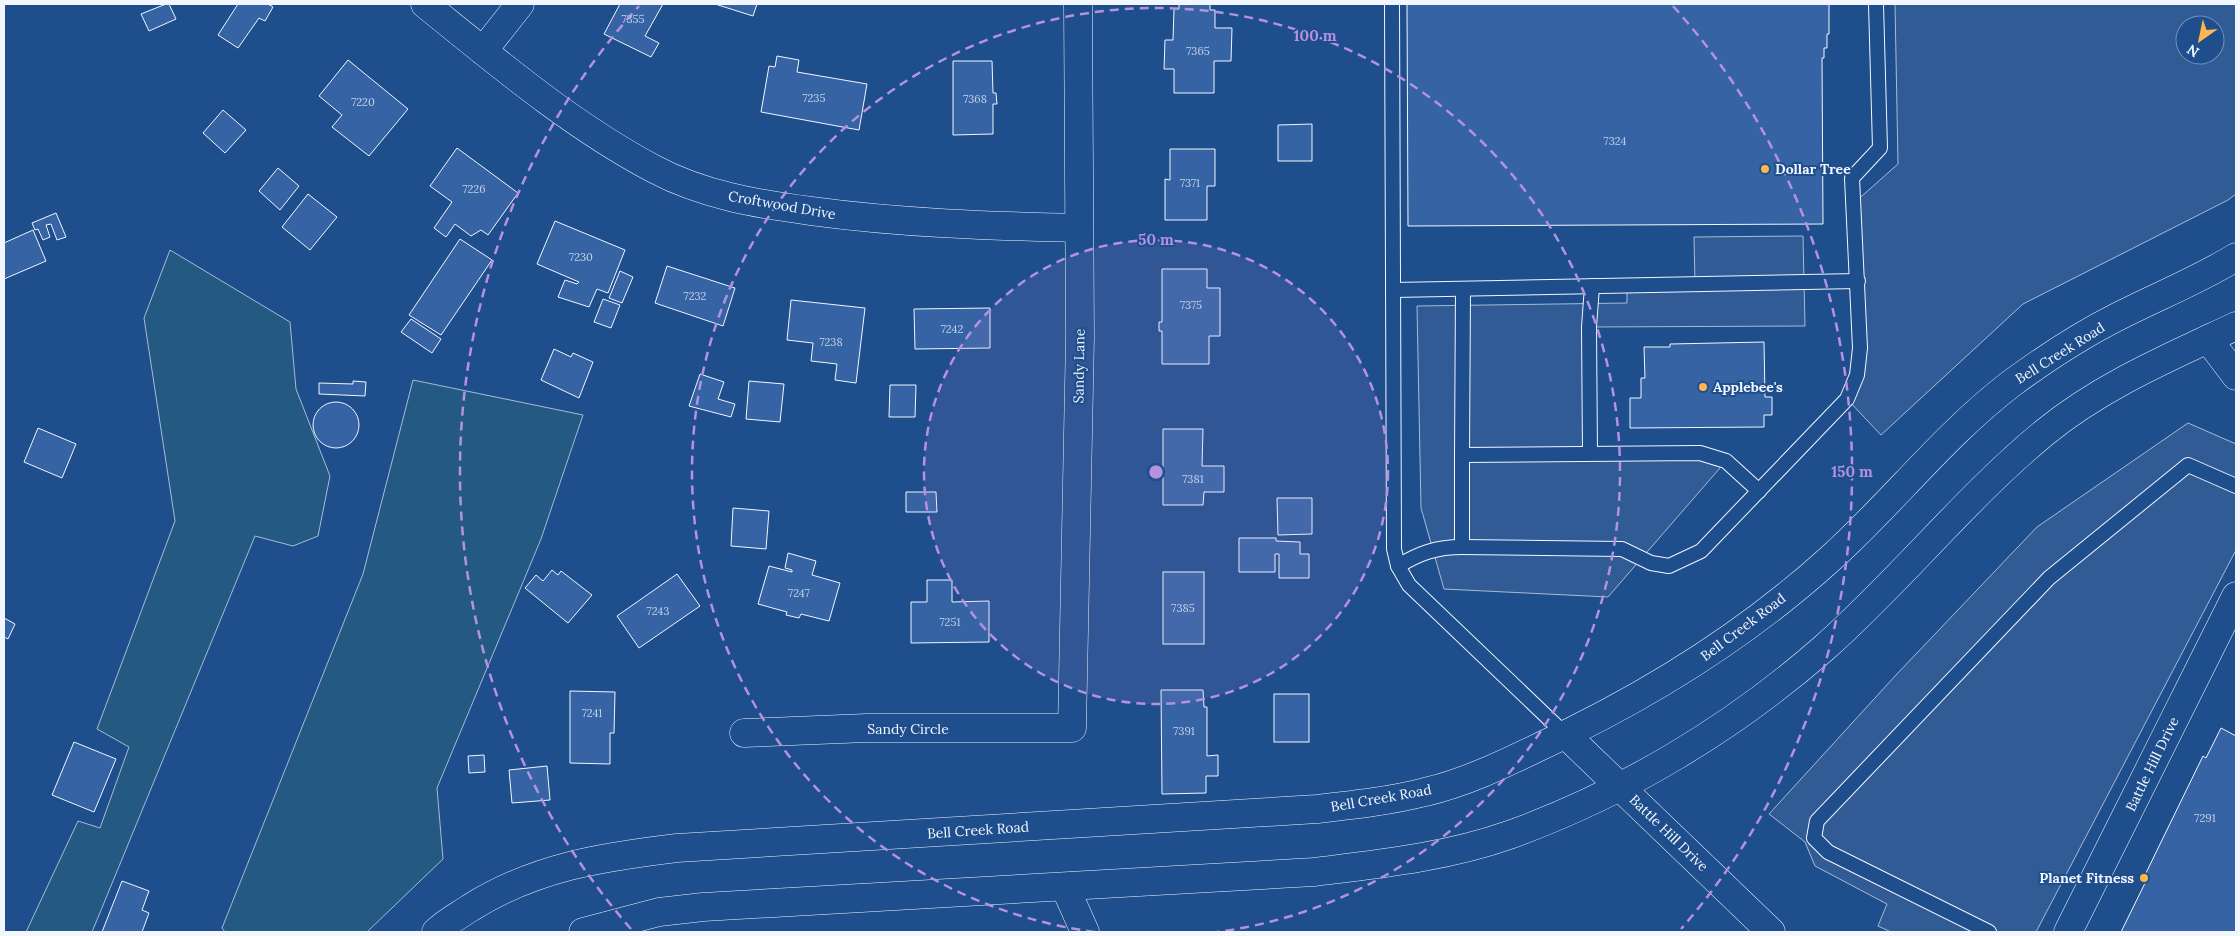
<svg xmlns="http://www.w3.org/2000/svg" width="2240" height="936" font-family="Lora,serif">
	<rect width="100%" height="100%" fill="#1f4e8c"/>
	<!-- green -->
	<g fill="#245a82" stroke="#a8bbd7">
		<polygon points="170,250 290,322 296,389 330,476 318,536 293,546 255,536 92,932 26,932 78,821 100,828 129,747 97,729 175,521 144,318"/>
		<polygon points="413,380 583,415 541,539 437,788 443,859 367,932 225,932 222,928 363,574"/>
	</g>
	<!-- parking -->
	<g fill="#305b95" stroke="#a8bbd7" fill-rule="evenodd">
		<path d="M1895,4H2236V194L2228,200L2023,304L1881,435L1847,399L1857,375L1854,203L1898,164ZM2185,25H2215V55H2185Z"/>
		<polygon points="1803,236 1805,326 1589,327 1590,453 1726,461 1608,597 1444,589 1421,508 1417,306 1627,303 1627,286 1695,284 1694,237"/>
		<polygon points="2188,423 2236,444 2236,550 2036,932 1891,932 1878,926 1887,904 1815,866 1805,842 1769,814 1896,675 2037,527"/>
	</g>
	<!-- building -->
	<g fill="#3563a3" stroke="#f2f6ff">
		<polygon points="166,4 169,4 176,19 149,31 141,14"/>
		<polygon points="238,4 268,4 273,7 265,21 259,18 238,48 218,35"/>
		<polygon points="620,4 663,4 645,36 659,43 651,57 604,34"/>
		<polygon points="715,4 757,4 753,16"/>
		<polygon points="1179,4 1210,4 1210,10 1215,10 1215,28 1232,28 1231,61 1214,61 1214,93 1174,93 1174,69 1164,69 1165,40 1173,40 1174,9 1179,9"/>
		<polygon points="1407,4 1829,4 1829,34 1827,34 1827,48 1824,48 1824,58 1822,58 1823,224 1408,226"/>
		<polygon points="777,56 799,60 797,72 867,84 859,130 761,112 769,66 775,67"/>
		<polygon points="348,60 408,109 369,156 332,127 342,115 319,96"/>
		<polygon points="953,61 992,61 993,93 996,93 997,104 993,104 993,134 953,135"/>
		<polygon points="223,110 246,130 225,153 203,133"/>
		<polygon points="1312,124 1312,161 1278,161 1278,125"/>
		<polygon points="457,148 518,193 488,235 481,230 471,236 455,224 446,237 434,228 452,202 430,186"/>
		<polygon points="1170,149 1215,149 1215,186 1207,186 1207,220 1165,220 1165,179 1170,180"/>
		<polygon points="278,168 299,186 280,210 259,191"/>
		<polygon points="308,194 337,217 310,250 282,227"/>
		<polygon points="56,213 66,237 57,240 51,224 46,225 50,237 43,240 38,229 35,230 32,223"/>
		<polygon points="555,221 625,250 608,293 597,289 589,307 558,297 565,280 577,284 579,282 537,264"/>
		<polygon points="33,230 46,261 4,279 4,243"/>
		<polygon points="460,239 492,260 441,335 409,315"/>
		<polygon points="667,266 735,288 723,326 655,303"/>
		<polygon points="1162,269 1207,269 1207,288 1220,288 1220,336 1209,336 1209,364 1162,364 1162,331 1159,331 1159,322 1162,322"/>
		<polygon points="620,271 633,277 622,303 609,298"/>
		<polygon points="603,299 620,305 611,328 594,322"/>
		<polygon points="791,300 865,308 856,383 835,380 837,364 811,361 813,343 787,340"/>
		<polygon points="990,308 990,348 915,349 914,309"/>
		<polygon points="411,319 441,339 432,353 401,332"/>
		<polygon points="1764,342 1765,397 1772,397 1772,415 1764,415 1764,427 1630,428 1630,398 1641,398 1641,378 1645,378 1644,347 1670,347 1670,344"/>
		<polygon points="554,349 571,357 573,353 593,362 579,398 541,380"/>
		<polygon points="700,374 724,382 718,399 735,404 731,417 689,406"/>
		<polygon points="353,381 366,382 365,396 319,394 319,383 353,384"/>
		<polygon points="749,381 784,384 780,422 746,419"/>
		<polygon points="890,385 916,385 915,417 889,417"/>
		<circle cx="336" cy="425" r="23"/>
		<polygon points="38,428 76,444 62,478 24,462"/>
		<polygon points="1163,429 1203,429 1202,466 1224,466 1224,492 1204,492 1203,505 1163,505"/>
		<polygon points="906,492 936,492 937,512 906,512"/>
		<polygon points="1277,498 1312,498 1312,534 1278,535"/>
		<polygon points="733,508 769,511 766,549 731,546"/>
		<polygon points="1239,538 1276,538 1276,541 1300,542 1300,554 1309,554 1309,578 1279,578 1279,554 1275,554 1275,572 1239,572"/>
		<polygon points="788,553 816,561 812,575 840,583 829,621 801,614 799,618 786,615 787,612 758,604 769,566 792,572 792,570 785,568"/>
		<polygon points="552,570 558,575 561,571 592,595 568,623 525,588 536,575 543,581"/>
		<rect x="1163" y="572" width="41" height="72"/>
		<polygon points="677,574 700,606 639,648 617,616"/>
		<polygon points="927,580 952,580 952,602 989,601 989,642 911,643 911,602 927,602"/>
		<polygon points="4,618 15,624 8,639 4,637"/>
		<polygon points="1161,690 1203,690 1204,707 1207,707 1207,756 1218,755 1218,776 1206,776 1206,793 1162,794"/>
		<polygon points="570,691 615,692 614,733 610,733 610,764 570,763"/>
		<rect x="1274" y="694" width="35" height="48"/>
		<polygon points="2221,728 2236,736 2236,932 2121,932 2147,879 2144,877 2203,756 2206,758"/>
		<polygon points="74,742 116,759 94,812 52,795"/>
		<polygon points="484,755 485,772 469,773 468,756"/>
		<polygon points="547,766 550,800 512,803 509,770"/>
		<polygon points="122,881 149,891 142,910 149,913 142,932 102,932"/>
	</g>
	<g fill="none" stroke-linecap="round" stroke-linejoin="round">
		<!-- lane casing -->
		<g stroke="#f2f6ff" stroke-width="16">
			<g id="lane">
				<polyline points="1392,4 1394,549 1398,566 1409,585 1566,735"/>
				<polyline points="1463,289 1462,455 1700,453 1726,461 1759,491"/>
				<polyline points="1393,290 1858,281"/>
				<polyline points="1590,453 1589,327 1592,286"/>
				<polyline points="1462,455 1462,547"/>
				<path d="M1398,566C1420,553 1436,547 1462,547L1622,549L1651,563L1669,566L1701,551L1847,399L1857,375L1860,348L1852,178L1880,148L1876,4"/>
				<polyline points="1989,932 1828,852 1814,838 1817,821 2049,578 2188,465 2236,486"/>
			</g>
		</g>
		<!-- street casing -->
		<g stroke="#f2f6ff" stroke-width="29">
			<g id="street">
				<path d="M425,4C498,63 571,125 654,169C703,195 757,204 811,211C900,223 989,226 1078,228"/>
				<polyline points="483,51 520,4"/>
				<polyline points="2208,339 2236,376"/>
				<polyline points="744,733 867,728 1072,728 1080,337 1078,4"/>
				<polyline points="1566,735 1771,932"/>
				<polyline points="1065,887 1085,932"/>
				<polyline points="2068,932 2236,596"/>
			</g>
		</g>
		<!-- secondary casing -->
		<g stroke="#f2f6ff" stroke-width="29">
			<g id="secondary">
				<path d="M436,932C446,922 458,916 470,908C535,867 602,857 677,848L1317,809C1353,805 1390,801 1425,792C1464,783 1502,765 1537,748C1643,699 1744,637 1831,558C1893,502 1945,434 2012,383C2046,358 2081,335 2119,316C2158,296 2199,280 2236,257"/>
				<path d="M583,932L659,912L703,907L1314,872C1379,864 1447,857 1509,835C1623,794 1733,728 1824,648C1901,580 1965,498 2044,433C2101,386 2170,357 2236,326"/>
			</g>
		</g>
		<!-- lane -->
		<use href="#lane" stroke="#1f4e8c" stroke-width="14"/>
		<!-- street -->
		<use href="#street" stroke="#1f4e8c" stroke-width="28"/>
		<!-- secondary -->
		<use href="#secondary" stroke="#1f4e8c" stroke-width="28"/>
	</g>
	<!-- distance rings -->
	<circle cx="1156" cy="472" r="232" fill="#b691df" fill-opacity=".12"/>
	<g fill="none" stroke="#b691df" stroke-width="2.5" stroke-dasharray="9 6">
		<circle cx="1156" cy="472" r="232"/>
		<path d="M1095 932A464 464 0 1 1 1217 932"/>
		<path d="M631 929A696 696 0 0 1 639 6M1673 6A696 696 0 0 1 1681 929"/>
	</g>
	<!-- markers -->
	<g fill="#ffb74d" stroke="#1f4e8c" stroke-width="2">
		<circle cx="1765" cy="169" r="5"/>
		<circle cx="1703" cy="387" r="5"/>
		<circle cx="2144" cy="878" r="5"/>
	</g>
	<g text-anchor="middle" stroke-width="4" stroke-linejoin="round" paint-order="stroke">
		<!-- number labels -->
		<g font-size="11" fill="#c3d1e8">
			<text x="633" y="23">7355</text>
			<text x="1198" y="55">7365</text>
			<text x="814" y="102">7235</text>
			<text x="975" y="103">7368</text>
			<text x="363" y="106">7220</text>
			<text x="1615" y="145">7324</text>
			<text x="1190" y="187">7371</text>
			<text x="474" y="193">7226</text>
			<text x="581" y="261">7230</text>
			<text x="695" y="300">7232</text>
			<text x="1191" y="309">7375</text>
			<text x="952" y="333">7242</text>
			<text x="831" y="346">7238</text>
			<text x="1193" y="483">7381</text>
			<text x="799" y="597">7247</text>
			<text x="1183" y="612">7385</text>
			<text x="658" y="615">7243</text>
			<text x="950" y="626">7251</text>
			<text x="592" y="717">7241</text>
			<text x="1184" y="735">7391</text>
			<text x="2205" y="822">7291</text>
		</g>
		<!-- poi labels -->
		<g font-size="14" font-weight="bold" fill="#f2f6ff" stroke="#1f4e8c" text-anchor="start">
			<text x="1775" y="174">Dollar Tree</text>
			<text x="1713" y="392">Applebee's</text>
			<text x="2134" y="883" text-anchor="end">Planet Fitness</text>
		</g>
		<!-- street labels -->
		<g font-size="14" fill="#f2f6ff" stroke="#1f4e8c">
			<text transform="translate(782 205) rotate(10)" y="5">Croftwood Drive</text>
			<text transform="translate(2060 353) rotate(-32)" y="5">Bell Creek Road</text>
			<text transform="translate(1079 366) rotate(-89)" y="5">Sandy Lane</text>
			<text transform="translate(1743 627) rotate(-37)" y="5">Bell Creek Road</text>
			<text x="908" y="734">Sandy Circle</text>
			<text transform="translate(2152 764) rotate(-64)" y="5">Battle Hill Drive</text>
			<text transform="translate(1381 798) rotate(-10)" y="5">Bell Creek Road</text>
			<text transform="translate(978 830) rotate(-4)" y="5">Bell Creek Road</text>
			<text transform="translate(1669 833) rotate(44)" y="5">Battle Hill Drive</text>
		</g>
	</g>
	<circle cx="1156" cy="472" r="8" fill="#b691df" stroke="#1f4e8c" stroke-width="2.5"/>
	<g font-size="15" text-anchor="middle" font-weight="bold" fill="#b691df" stroke="#1f4e8c" stroke-width="4" stroke-linejoin="round" paint-order="stroke">
		<text x="1315" y="41">100 m</text>
		<text x="1156" y="245">50 m</text>
		<text x="1852" y="477">150 m</text>
	</g>
	<!-- border -->
	<rect width="2240" height="936" fill="none" stroke="#f2f6ff" stroke-width="10"/>
	<!-- north arrow -->
	<g transform="translate(2200 40) rotate(213)"><circle r="24" fill="#1f4e8c" stroke="#7391ba"/>
	<path d="M0-4L9 19L0 12L-9 19Z" fill="#ffb74d"/>
	<text y="-8" font-size="14" font-weight="bold" text-anchor="middle" fill="#f2f6ff">N</text>
	</g>
</svg>
